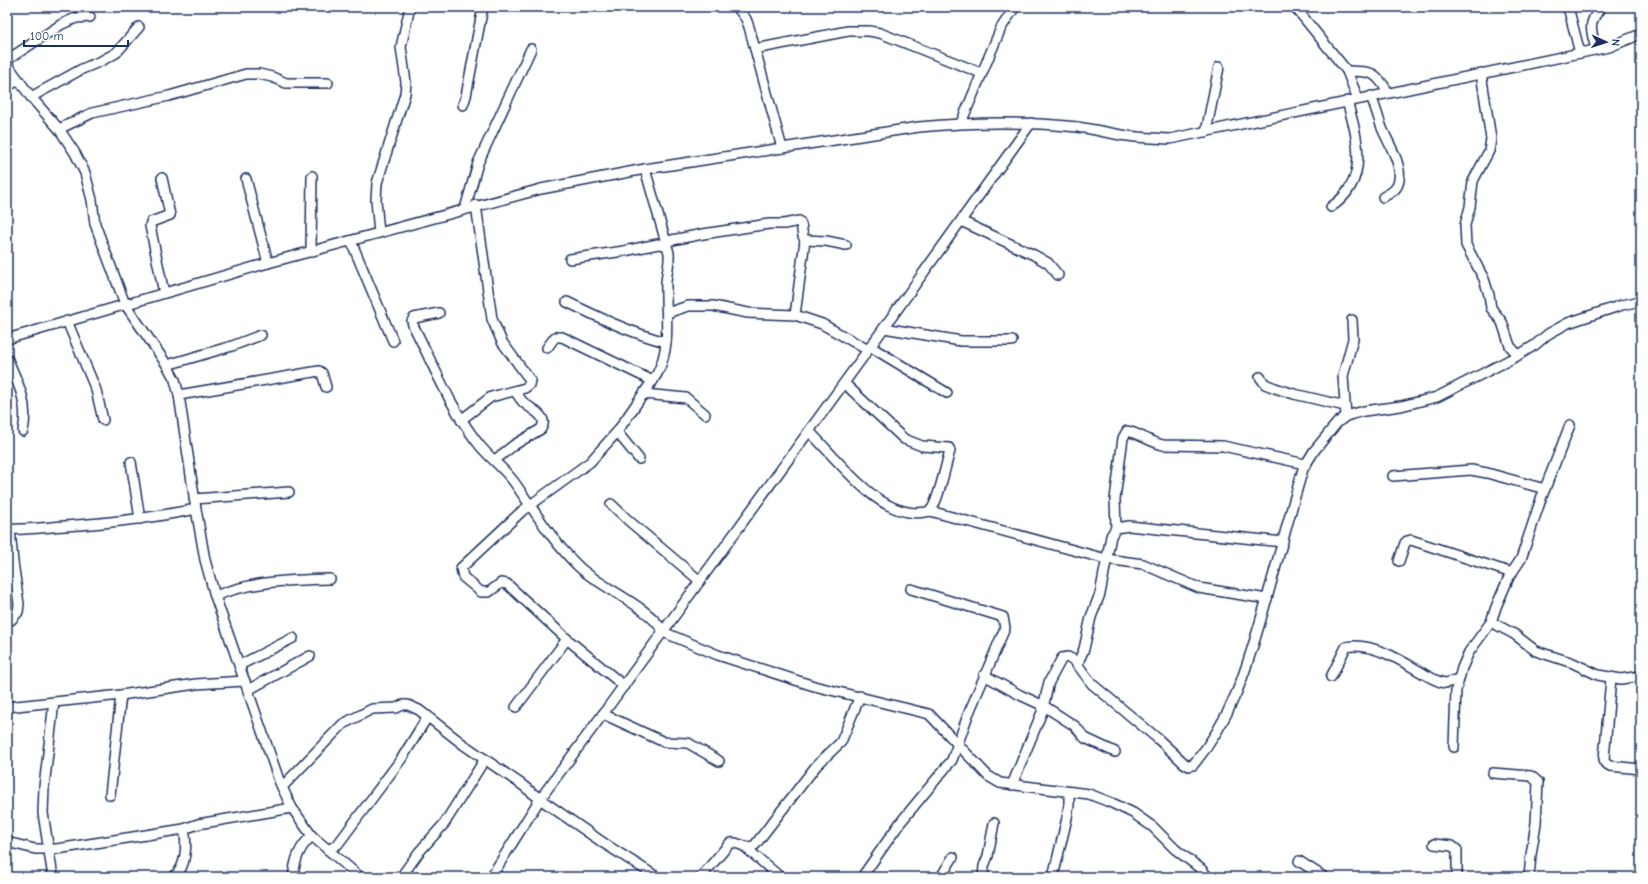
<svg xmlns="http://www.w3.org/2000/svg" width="1648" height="884" font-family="'Comic Neue',sans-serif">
	<rect width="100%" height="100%" fill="#fff"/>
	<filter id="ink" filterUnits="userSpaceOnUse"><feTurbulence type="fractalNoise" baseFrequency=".025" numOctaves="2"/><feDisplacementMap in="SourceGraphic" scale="8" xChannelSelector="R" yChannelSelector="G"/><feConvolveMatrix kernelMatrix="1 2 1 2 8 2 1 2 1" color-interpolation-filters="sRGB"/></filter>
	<g filter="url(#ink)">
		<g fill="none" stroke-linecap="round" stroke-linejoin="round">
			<!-- minor casing -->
			<g stroke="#1b2f5e" stroke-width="12">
				<g id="minor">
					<polyline points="737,7 746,19 749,27 782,148"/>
					<polyline points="1295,7 1347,71 1358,99"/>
					<polyline points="1568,7 1580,53"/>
					<polyline points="755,49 848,31 869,31 880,33 981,73"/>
					<path d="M1596,49C1591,29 1587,25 1601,7"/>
					<polyline points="7,60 62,24 76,18 90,17"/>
					<polyline points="7,64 31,97 59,129 75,153 85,173 92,200 95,224 125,304 167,365 175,380 179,395 196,509 205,560 215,596 280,783 292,808 312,836 360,877"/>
					<path d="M1347,71C1372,72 1374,70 1388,92"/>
					<polyline points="1481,73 1491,139 1489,151 1473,181 1470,207 1465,225 1466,245 1484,279 1489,295 1491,308 1502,322 1510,346 1518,355"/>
					<polyline points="7,87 18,80"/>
					<path d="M1371,96C1375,106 1378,117 1382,128C1388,143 1402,163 1399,180C1398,189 1391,193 1383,197"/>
					<polyline points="31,97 82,69 101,61 116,53 139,27"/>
					<polyline points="463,105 466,96 483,7"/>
					<polyline points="961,123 1001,28 1015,7"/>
					<polyline points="59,129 92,113 169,96 246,74 259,74 272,77 286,83 328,83"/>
					<polyline points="1206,132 1219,67"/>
					<polyline points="162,178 170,215 151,222 150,226 164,293"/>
					<polyline points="246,179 268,263"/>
					<path d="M1331,207C1370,181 1358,139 1347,101"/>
					<polyline points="465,209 478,163 531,49"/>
					<polyline points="961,221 1034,255 1048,263 1058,275"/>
					<polyline points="379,233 376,200 377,183 405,94 406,82 401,47 410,7"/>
					<polyline points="805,240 826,241 846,245"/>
					<polyline points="351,241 393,341"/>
					<path d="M667,241L703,234L769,224H784L799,221C804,226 800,234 805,240L795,315"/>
					<polyline points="311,252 312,176"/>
					<polyline points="570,259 624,251 658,244 667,245"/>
					<path d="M567,302C600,318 631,333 666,342"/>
					<path d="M439,313L414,318L412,321L413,325C433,364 450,407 477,442C488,457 503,467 514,482C534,510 552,541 578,566C599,587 651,607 663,632L718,655L814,686L929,714L988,776L1000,783L1089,794L1112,803L1133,813L1153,827L1175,849L1201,869L1208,877"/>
					<polyline points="667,313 688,306 713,306 748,313 795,315 822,324 868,350"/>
					<polyline points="67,321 96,390 103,420"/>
					<polyline points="884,328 961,341 1012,341"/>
					<path d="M7,339L268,263L541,189L645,169L919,127C972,122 1024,121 1077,127C1094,129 1111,134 1128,136C1142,138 1156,138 1170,139L1609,47L1641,34"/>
					<polyline points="871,347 947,393"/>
					<polyline points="547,348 555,337 562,337 653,381"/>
					<path d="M7,358C18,383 29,403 23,431"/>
					<polyline points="167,365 232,346 261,335"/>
					<polyline points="1260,377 1265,384 1275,388 1294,394 1345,406"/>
					<path d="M844,383L904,439L922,446L949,448L950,451C946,463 938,504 930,511"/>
					<polyline points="644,394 686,398 705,414"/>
					<polyline points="179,395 319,371 322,373 326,387"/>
					<polyline points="1346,416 1343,376 1353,339 1352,320"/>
					<polyline points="461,420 491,397 525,388 529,385 530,380 502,342 492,319 476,205"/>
					<path d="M809,431C830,452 863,493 888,505C901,512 917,515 930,511L1106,559L1143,564L1199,588L1267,599"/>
					<polyline points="617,432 639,459"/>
					<path d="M495,460L514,445L541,429C550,416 530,409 523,402C520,399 518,395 515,391"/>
					<polyline points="131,462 140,519"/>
					<polyline points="1393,476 1471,470 1487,473 1545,489"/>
					<polyline points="194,499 289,492"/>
					<polyline points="611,504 629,521 700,581"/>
					<path d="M1116,528L1115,499L1123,438L1127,431C1136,432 1150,442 1163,445L1223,446L1305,464"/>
					<path d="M7,529C27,530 46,527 65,526C109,523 152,518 196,509"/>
					<polyline points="10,529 13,562 19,604 18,612 11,620"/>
					<polyline points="1399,561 1405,543 1407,541 1411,540 1512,573"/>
					<path d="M215,596C252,581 291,580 330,579"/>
					<polyline points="1491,622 1514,634 1536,651 1573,663 1598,675 1621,679 1641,676"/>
					<polyline points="240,665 293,638"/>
					<polyline points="1077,665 1084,649 1091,617 1100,594 1111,536 1116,528 1129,526 1283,542"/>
					<polyline points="984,675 1020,695 1044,706 1075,726 1085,738 1115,752"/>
					<path d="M1331,677L1346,647C1371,641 1404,662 1424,674C1430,677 1439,683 1446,683C1450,682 1455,680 1458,679"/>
					<polyline points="1611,678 1604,759 1605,763 1610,766 1641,769"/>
					<path d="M624,686L567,639L507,584L501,583L489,592H481L463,577L461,568L522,511L590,462L617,432L657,374C672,345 665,315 666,284C666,274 670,264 669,253L645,169"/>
					<polyline points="248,690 310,656"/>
					<polyline points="7,707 121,695 196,684 245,681"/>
					<polyline points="516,707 567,639"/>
					<polyline points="603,714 664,742 688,743 719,761"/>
					<polyline points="1454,747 1456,690 1462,668 1469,652 1491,622 1496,607 1509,577 1521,559 1542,496 1570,425"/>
					<polyline points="1493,773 1531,776 1538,782 1536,823 1531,855 1529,877"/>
					<path d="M1012,785L1042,712L1049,682L1062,658L1068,657L1074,660L1092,684L1157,738L1184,763L1189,766L1193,765C1232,719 1247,668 1263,612C1277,564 1289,516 1303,469L1314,451L1337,423L1346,416L1364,411L1401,406L1437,397L1517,356L1535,345L1548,334L1568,323L1622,305L1641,301"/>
					<polyline points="282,787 343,724 372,709 396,708 403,705 408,705 419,710 464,745 521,784 540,799 605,844 657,877"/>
					<polyline points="110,795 121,695"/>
					<polyline points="7,842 35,849 57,849 184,829 198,824 292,808"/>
					<polyline points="1434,844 1452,846 1457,850 1457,877"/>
					<polyline points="745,847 780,877"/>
					<polyline points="328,850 338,844 402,758 428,716"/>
					<polyline points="1299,861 1324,877"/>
					<polyline points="53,877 43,813 44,787 54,702"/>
					<path d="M173,877C187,869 187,843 184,829"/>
					<path d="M293,877C295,860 299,847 312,836"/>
					<polyline points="401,877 419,852 444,824 485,759"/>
					<polyline points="491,877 540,799 603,714 868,350 1031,123"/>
					<path d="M701,877L730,843C739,841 746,851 755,845L816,766L841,742L860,696"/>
					<polyline points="862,877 900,823 952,760 968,715 1005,628 1003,617 911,589"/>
					<polyline points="941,877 953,857"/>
					<polyline points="983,877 984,866 988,856 994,823"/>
					<polyline points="1053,877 1067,818 1069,805 1069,792"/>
				</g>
			</g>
			<!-- minor -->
			<use href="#minor" stroke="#fff" stroke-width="9"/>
		</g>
	</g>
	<!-- margin -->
	<rect width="1648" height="884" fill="none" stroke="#fff" stroke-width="24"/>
	<rect x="12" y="12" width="1624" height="860" fill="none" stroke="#1b2f5e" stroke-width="1.5" filter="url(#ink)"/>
	<!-- north arrow -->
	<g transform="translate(1606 42) rotate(93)" stroke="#ffffff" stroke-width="3" paint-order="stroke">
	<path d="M0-3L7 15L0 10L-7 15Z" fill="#1b2f5e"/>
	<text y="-6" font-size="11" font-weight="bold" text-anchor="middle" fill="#1b2f5e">N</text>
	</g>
	<!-- scale -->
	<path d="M24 40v6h104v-6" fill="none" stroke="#1b2f5e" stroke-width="2"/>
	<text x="30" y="40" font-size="12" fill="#1b2f5e" stroke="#ffffff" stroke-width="3" paint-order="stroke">100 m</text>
</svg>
